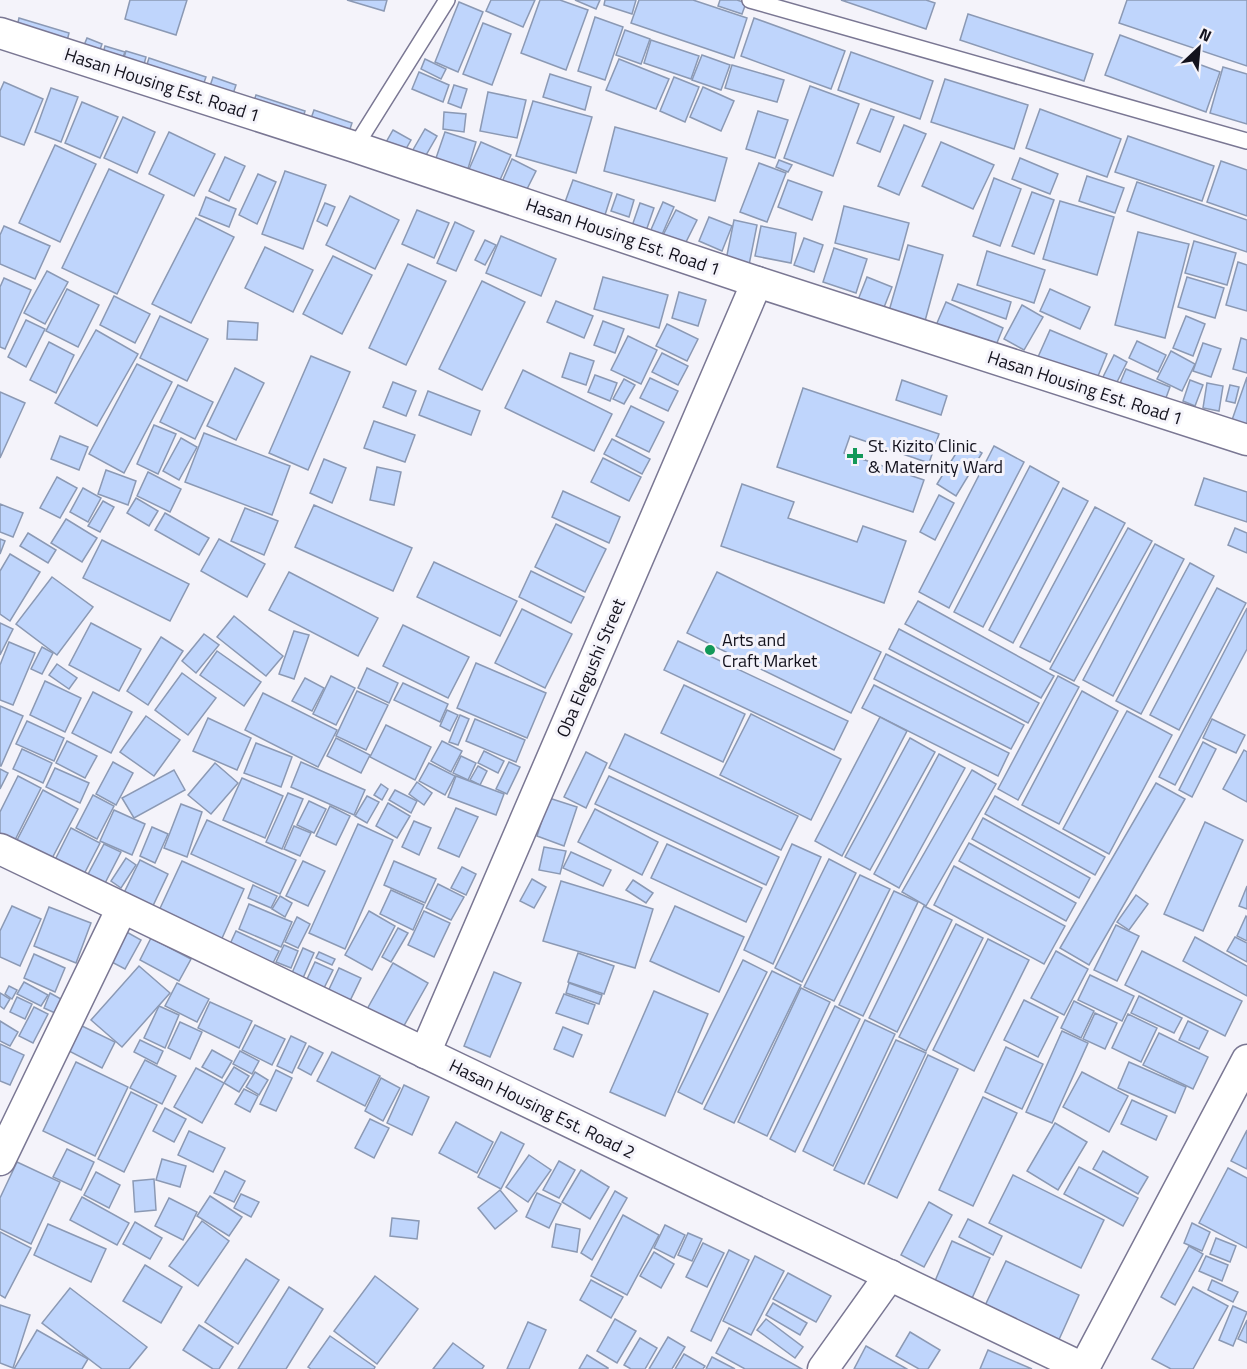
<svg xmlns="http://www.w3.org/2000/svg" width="1247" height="1369" font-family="'Titillium Web',sans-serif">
	<rect width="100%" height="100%" fill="#f4f3fa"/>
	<!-- building -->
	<g fill="#bfd5fc" stroke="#8b99b4" stroke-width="1.5">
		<polygon points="130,0 187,0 176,35 125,19"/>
		<polygon points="347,0 387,0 384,11"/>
		<polygon points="491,0 535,0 523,27 486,11"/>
		<polygon points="540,0 560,0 588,10 566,70 521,53"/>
		<polygon points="575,0 600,0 596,9"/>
		<polygon points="605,0 636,0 632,14 604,5"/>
		<polygon points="639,0 693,0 747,18 734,58 631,23"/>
		<polygon points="720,0 737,0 746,3 742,14 718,6"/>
		<polygon points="841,0 926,0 935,3 926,29"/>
		<polygon points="1127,0 1247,0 1247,66 1119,23"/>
		<polygon points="459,2 483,12 458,72 435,62"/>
		<polygon points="968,14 1093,54 1084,81 960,40"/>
		<polygon points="595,17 623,27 605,80 578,71"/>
		<polygon points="19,18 69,33 65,49 15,35"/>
		<polygon points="754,18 845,51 831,89 741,56"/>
		<polygon points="483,23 511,34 492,85 463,74"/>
		<polygon points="625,30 650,39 641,64 616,55"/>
		<polygon points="1120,35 1220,72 1206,112 1105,75"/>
		<polygon points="87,38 102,44 96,61 80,55"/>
		<polygon points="651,40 699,56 691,79 644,63"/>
		<polygon points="105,46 125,52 119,67 101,60"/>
		<polygon points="126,51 146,57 141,75 120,70"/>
		<polygon points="851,52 933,81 920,119 838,90"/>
		<polygon points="702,55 730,65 721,90 692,80"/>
		<polygon points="149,58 206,77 199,96 143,77"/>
		<polygon points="425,59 446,69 441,79 421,69"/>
		<polygon points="619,59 669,79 656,109 606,90"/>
		<polygon points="732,65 784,80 777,102 725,88"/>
		<polygon points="1223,67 1247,74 1247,124 1210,113"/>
		<polygon points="419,72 449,85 443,102 412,89"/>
		<polygon points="550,74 591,87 585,110 543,97"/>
		<polygon points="213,77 236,85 230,103 207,95"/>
		<polygon points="674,77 699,87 685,122 660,111"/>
		<polygon points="945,79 1028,105 1014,149 931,122"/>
		<polygon points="4,82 43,99 24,145 0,136 0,91"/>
		<polygon points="454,85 467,89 461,108 448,103"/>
		<polygon points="810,86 859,104 833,176 784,158"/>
		<polygon points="703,87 734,101 721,131 690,117"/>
		<polygon points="51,88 78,97 61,142 35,132"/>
		<polygon points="488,92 526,100 517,138 480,131"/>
		<polygon points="256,95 305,111 300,127 251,110"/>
		<polygon points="533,101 592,117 576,173 516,156"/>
		<polygon points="82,102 118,117 100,158 65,143"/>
		<polygon points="871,109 894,117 880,152 857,143"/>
		<polygon points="1040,109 1121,139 1107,177 1026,148"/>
		<polygon points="314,110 352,123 346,141 308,127"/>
		<polygon points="758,111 788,120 775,158 746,149"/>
		<polygon points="444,112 466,114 464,132 443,129"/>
		<polygon points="123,117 155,132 137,173 104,158"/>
		<polygon points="904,125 926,134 899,195 878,186"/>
		<polygon points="615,127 727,158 715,201 604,171"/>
		<polygon points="425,129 437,136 422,162 410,155"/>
		<polygon points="393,130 411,140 403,154 385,144"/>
		<polygon points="169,132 215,154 194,196 149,174"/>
		<polygon points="445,132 476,142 467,172 435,161"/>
		<polygon points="1128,136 1214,166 1202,201 1115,172"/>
		<polygon points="481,142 511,155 496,189 466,176"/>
		<polygon points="941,142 994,165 973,209 922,186"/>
		<polygon points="55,145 96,164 60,242 19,223"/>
		<polygon points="225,157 245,166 229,201 209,191"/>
		<polygon points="1020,158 1058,174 1050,194 1012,179"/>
		<polygon points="512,159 536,171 525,193 502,182"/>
		<polygon points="779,160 792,165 788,172 776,167"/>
		<polygon points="1221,161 1247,170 1247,216 1207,202"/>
		<polygon points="759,163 786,173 767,222 740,212"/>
		<polygon points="109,169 164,195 117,294 62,268"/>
		<polygon points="285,171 326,185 303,249 262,234"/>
		<polygon points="258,174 276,182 257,224 239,215"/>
		<polygon points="1087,176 1124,188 1115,213 1079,201"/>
		<polygon points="994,178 1021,189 1000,246 973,236"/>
		<polygon points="573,180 612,193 604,218 564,205"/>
		<polygon points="788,180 822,192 812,220 778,207"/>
		<polygon points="1137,182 1247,220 1247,252 1127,211"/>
		<polygon points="1032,192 1054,200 1034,254 1012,246"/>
		<polygon points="617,194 634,200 629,217 611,211"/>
		<polygon points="350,196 399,220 375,269 326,245"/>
		<polygon points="206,197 236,209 229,227 199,215"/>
		<polygon points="1060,201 1114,217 1097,275 1043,259"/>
		<polygon points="663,202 674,207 661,237 650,232"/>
		<polygon points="325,203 335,207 327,226 317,221"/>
		<polygon points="640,203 654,208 646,231 632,226"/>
		<polygon points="844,206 909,223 899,260 835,243"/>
		<polygon points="417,210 449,223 434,258 402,244"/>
		<polygon points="676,210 697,220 682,250 661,239"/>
		<polygon points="709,217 732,226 722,251 699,241"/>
		<polygon points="196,218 234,237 191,323 152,304"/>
		<polygon points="734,220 757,225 748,270 725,265"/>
		<polygon points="455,222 474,231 456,271 437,263"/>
		<polygon points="4,226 50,246 35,279 0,264 0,235"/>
		<polygon points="761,226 796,233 791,263 755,256"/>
		<polygon points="1138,232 1189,244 1165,338 1115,325"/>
		<polygon points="501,236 556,259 541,296 486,273"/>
		<polygon points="804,238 823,245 814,272 794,265"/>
		<polygon points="485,240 496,245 485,265 475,260"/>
		<polygon points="1194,241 1236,253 1227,285 1185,273"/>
		<polygon points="908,245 943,255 925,321 889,311"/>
		<polygon points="265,247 313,270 293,312 245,288"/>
		<polygon points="834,248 867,259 856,293 823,282"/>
		<polygon points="987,251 1045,270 1034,303 977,285"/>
		<polygon points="333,256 372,275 342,334 303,314"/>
		<polygon points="1238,262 1247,265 1247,311 1226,305"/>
		<polygon points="408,264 446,281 406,365 369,348"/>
		<polygon points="47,271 68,282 45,324 24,313"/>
		<polygon points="603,277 668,295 659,328 594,309"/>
		<polygon points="867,277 892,287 881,315 856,305"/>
		<polygon points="1187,277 1224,288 1215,318 1178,307"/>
		<polygon points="4,278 31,290 5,349 0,347 0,287"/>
		<polygon points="482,281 525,302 482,390 439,369"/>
		<polygon points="958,284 1011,302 1006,319 952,300"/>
		<polygon points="67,289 99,305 78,347 46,331"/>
		<polygon points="1050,289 1090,307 1080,329 1040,311"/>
		<polygon points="679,292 706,300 698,326 672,318"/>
		<polygon points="114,296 150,314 135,343 100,325"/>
		<polygon points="556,301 593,316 584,338 547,322"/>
		<polygon points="946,302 1003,328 992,355 934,330"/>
		<polygon points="1022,305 1043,317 1024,350 1004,339"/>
		<polygon points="160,316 208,339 187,381 140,358"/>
		<polygon points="1186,316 1205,324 1193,356 1173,348"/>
		<polygon points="26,320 45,329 26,367 8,357"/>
		<polygon points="228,321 258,323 257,340 227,339"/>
		<polygon points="603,321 624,329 615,353 594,345"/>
		<polygon points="667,324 698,339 687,361 656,346"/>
		<polygon points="96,330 138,354 97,426 55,403"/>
		<polygon points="1050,330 1107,354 1096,381 1038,357"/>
		<polygon points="628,336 657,350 641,384 611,370"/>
		<polygon points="1241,338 1247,340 1247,373 1233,369"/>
		<polygon points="1137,341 1166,355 1158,372 1129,358"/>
		<polygon points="49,342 74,355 56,393 30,380"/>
		<polygon points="1203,343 1221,349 1211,377 1193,371"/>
		<polygon points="1171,351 1195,364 1182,391 1157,379"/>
		<polygon points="570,353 594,361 586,385 562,377"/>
		<polygon points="662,353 688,366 678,385 652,372"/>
		<polygon points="1114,355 1127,362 1115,386 1102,379"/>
		<polygon points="311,356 350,372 308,470 269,453"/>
		<polygon points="137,364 172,382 124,473 89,454"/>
		<polygon points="235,368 264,383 236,440 207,426"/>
		<polygon points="1126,369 1170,387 1163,406 1118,388"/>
		<polygon points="523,370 612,414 594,451 505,408"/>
		<polygon points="595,375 617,383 610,401 588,392"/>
		<polygon points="1247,377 1247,425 1232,420"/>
		<polygon points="650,378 678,391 668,411 640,398"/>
		<polygon points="624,379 635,385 624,404 613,399"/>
		<polygon points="902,380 947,396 941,415 896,400"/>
		<polygon points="1190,380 1203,385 1195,406 1183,401"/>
		<polygon points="393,382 416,391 406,416 383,407"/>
		<polygon points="1207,383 1223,386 1219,411 1203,408"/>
		<polygon points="178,385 213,402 195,439 160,422"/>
		<polygon points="1230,385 1239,387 1235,403 1226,401"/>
		<polygon points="803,388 939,434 929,463 850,436 844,453 924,480 913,512 777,467"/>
		<polygon points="428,391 480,411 471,435 419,415"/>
		<polygon points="0,392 25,403 0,458"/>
		<polygon points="631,406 664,422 649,452 616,436"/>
		<polygon points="374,421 415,435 405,462 364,448"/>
		<polygon points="154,425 176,434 158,474 137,464"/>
		<polygon points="204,433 290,466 272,515 185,482"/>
		<polygon points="60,436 88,447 79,470 51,459"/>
		<polygon points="181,438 197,447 179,480 163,471"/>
		<polygon points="612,439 650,459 642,474 604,454"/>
		<polygon points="963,442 982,453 956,496 937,484"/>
		<polygon points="994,446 1024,462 949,608 919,592"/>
		<polygon points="603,458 641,477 629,501 591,482"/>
		<polygon points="324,459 346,468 332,503 310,493"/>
		<polygon points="1030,466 1059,482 983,627 954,612"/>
		<polygon points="377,467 401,472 394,505 370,500"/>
		<polygon points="106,470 136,481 128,505 98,494"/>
		<polygon points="148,472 181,489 170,512 137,496"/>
		<polygon points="57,477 77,488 60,518 40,508"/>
		<polygon points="1204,478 1247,492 1247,522 1195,505"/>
		<polygon points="742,484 794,502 788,518 857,542 863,526 906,541 884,603 721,546"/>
		<polygon points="83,488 101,498 88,522 70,512"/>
		<polygon points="1063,488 1088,501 1013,643 989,630"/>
		<polygon points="563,491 620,517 609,543 552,517"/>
		<polygon points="939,495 954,503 935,540 920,532"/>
		<polygon points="136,498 158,511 149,526 127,513"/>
		<polygon points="103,501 114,507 100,532 88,526"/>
		<polygon points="0,504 23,513 13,537 0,532"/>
		<polygon points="314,505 412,548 393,591 295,547"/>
		<polygon points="1095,507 1125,523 1050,662 1020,647"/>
		<polygon points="245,508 278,521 264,555 231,541"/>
		<polygon points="165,513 209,538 199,555 155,530"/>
		<polygon points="66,519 97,538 82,562 51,543"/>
		<polygon points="556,524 606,549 585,592 535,567"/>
		<polygon points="1128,528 1152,541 1074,681 1050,669"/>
		<polygon points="1235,528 1247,533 1247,553 1228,545"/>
		<polygon points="28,533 56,550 48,563 20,546"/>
		<polygon points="0,539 5,541 0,554"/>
		<polygon points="219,539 265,564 247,597 201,571"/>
		<polygon points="102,540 189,584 170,621 83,578"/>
		<polygon points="1155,544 1184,559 1113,696 1083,680"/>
		<polygon points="10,554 40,572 10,621 0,614 0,571"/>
		<polygon points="434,562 517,601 500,636 417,597"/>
		<polygon points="1190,563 1214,576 1141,714 1116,701"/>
		<polygon points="531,571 584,597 571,623 519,597"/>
		<polygon points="289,572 378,618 358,656 269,610"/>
		<polygon points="717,572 881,652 851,713 687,633"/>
		<polygon points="52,577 93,607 57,655 16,624"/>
		<polygon points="1217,588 1246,603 1179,730 1150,715"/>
		<polygon points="918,601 1054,676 1041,698 905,624"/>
		<polygon points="1247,608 1247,649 1175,785 1159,777"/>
		<polygon points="522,609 572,634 545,688 495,663"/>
		<polygon points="234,616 283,656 266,676 217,637"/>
		<polygon points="0,623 13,629 0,655"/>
		<polygon points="91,623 141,649 119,691 69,665"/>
		<polygon points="403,625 469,657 448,698 383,666"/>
		<polygon points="899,629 1039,703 1028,723 889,649"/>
		<polygon points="294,631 309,635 294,679 279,674"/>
		<polygon points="204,634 219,645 196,673 182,661"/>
		<polygon points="161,637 183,651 148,705 127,691"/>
		<polygon points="678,641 848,721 834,750 664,670"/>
		<polygon points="9,642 35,653 13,705 0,700 0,665"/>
		<polygon points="42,647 53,653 42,674 31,669"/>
		<polygon points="217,651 261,682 244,706 200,675"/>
		<polygon points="886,654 1024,725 1011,749 874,679"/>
		<polygon points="476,663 546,693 527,738 457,708"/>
		<polygon points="57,664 77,678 69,689 49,675"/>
		<polygon points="367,668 398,683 389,703 358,688"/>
		<polygon points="182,673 216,698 188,735 155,710"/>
		<polygon points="331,676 355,688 336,725 313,714"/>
		<polygon points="1058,676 1079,687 1018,800 998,789"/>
		<polygon points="305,678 324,688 312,711 292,701"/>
		<polygon points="45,681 81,698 65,732 30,715"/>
		<polygon points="403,683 448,704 440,722 394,700"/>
		<polygon points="684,685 745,714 723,762 661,733"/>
		<polygon points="874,685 1009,753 998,776 862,708"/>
		<polygon points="357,691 388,705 366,750 336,736"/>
		<polygon points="1082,691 1118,711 1059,824 1022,805"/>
		<polygon points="93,692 132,712 111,753 72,733"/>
		<polygon points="263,693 337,730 318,767 245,730"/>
		<polygon points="0,706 23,716 1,766 0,766"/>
		<polygon points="447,710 458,715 450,731 440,726"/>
		<polygon points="1127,711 1172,735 1109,854 1063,829"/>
		<polygon points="751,714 841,759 811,820 720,775"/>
		<polygon points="460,715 469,719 458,745 449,742"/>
		<polygon points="146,716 180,740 154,776 120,752"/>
		<polygon points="880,717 907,731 842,856 815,841"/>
		<polygon points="208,718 251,738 237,770 193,751"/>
		<polygon points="475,719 525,740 516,762 466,741"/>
		<polygon points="1212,719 1245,735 1236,753 1203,738"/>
		<polygon points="27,721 64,738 54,761 16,744"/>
		<polygon points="386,725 431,747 415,780 370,757"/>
		<polygon points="625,734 798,816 781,850 609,768"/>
		<polygon points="336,738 370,755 361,773 327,756"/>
		<polygon points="910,738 935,752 870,870 845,857"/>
		<polygon points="67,741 97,756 85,778 56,763"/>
		<polygon points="442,741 462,751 451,772 431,761"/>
		<polygon points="1203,742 1216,749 1192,797 1179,790"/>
		<polygon points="256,743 292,757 281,787 244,773"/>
		<polygon points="22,749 52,763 43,783 13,769"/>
		<polygon points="1244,750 1247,752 1247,802 1223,789"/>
		<polygon points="484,751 504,761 498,773 478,763"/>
		<polygon points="586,752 607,763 586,808 564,797"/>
		<polygon points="939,754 965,768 899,888 874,874"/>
		<polygon points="461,756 476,763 468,780 453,773"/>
		<polygon points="113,762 133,773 116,805 96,794"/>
		<polygon points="301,762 365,790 354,815 291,787"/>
		<polygon points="509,762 520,767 507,794 496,789"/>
		<polygon points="215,763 238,783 211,814 188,795"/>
		<polygon points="429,763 455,776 445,795 419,781"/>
		<polygon points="478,766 487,771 480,785 470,780"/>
		<polygon points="55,768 89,783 80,803 46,787"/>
		<polygon points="0,769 8,773 0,789"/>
		<polygon points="174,770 185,790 134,818 122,798"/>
		<polygon points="972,770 996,784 926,906 902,892"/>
		<polygon points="18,776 41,788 12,846 0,840 0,812"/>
		<polygon points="456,776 504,794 496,815 448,797"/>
		<polygon points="609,776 779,857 766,885 595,804"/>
		<polygon points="242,778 283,796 265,838 223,820"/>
		<polygon points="417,782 432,793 424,805 409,794"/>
		<polygon points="1156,783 1185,799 1089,965 1060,948"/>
		<polygon points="381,784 388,789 382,800 374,795"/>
		<polygon points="43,790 78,809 49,864 14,846"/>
		<polygon points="395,790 417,801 411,813 389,800"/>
		<polygon points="288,793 303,799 282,849 266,842"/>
		<polygon points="93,795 114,806 97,839 76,828"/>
		<polygon points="367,796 379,802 367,823 355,816"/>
		<polygon points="995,796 1105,857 1095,875 985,814"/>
		<polygon points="549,798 577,807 564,846 537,836"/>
		<polygon points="309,801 326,809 314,833 297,825"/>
		<polygon points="388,803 410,816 397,838 376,826"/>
		<polygon points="181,804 202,812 187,857 164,848"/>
		<polygon points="330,806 350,816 336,845 316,836"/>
		<polygon points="456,808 478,817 459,857 438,848"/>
		<polygon points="595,809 658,842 642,875 578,842"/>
		<polygon points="114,810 145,824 132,855 100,841"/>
		<polygon points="983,818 1090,878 1079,898 972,839"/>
		<polygon points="207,820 296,860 280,894 191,854"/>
		<polygon points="414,821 431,828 419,855 402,847"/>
		<polygon points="1205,822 1243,840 1203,931 1164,914"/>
		<polygon points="358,824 393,840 345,949 309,933"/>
		<polygon points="294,826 311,833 300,856 284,849"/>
		<polygon points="152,827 168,834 155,863 140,856"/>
		<polygon points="71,828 100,843 81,880 52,866"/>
		<polygon points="969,843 1076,903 1066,921 959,861"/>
		<polygon points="104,844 121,852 102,889 85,880"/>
		<polygon points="667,844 762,888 746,922 651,878"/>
		<polygon points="792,844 821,857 773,964 744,950"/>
		<polygon points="544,847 566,851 560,874 539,870"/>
		<polygon points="571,852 611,870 603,886 563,868"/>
		<polygon points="126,858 136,865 121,888 111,881"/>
		<polygon points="829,859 856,873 802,982 775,968"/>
		<polygon points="140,860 168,874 150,912 121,899"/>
		<polygon points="182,861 244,889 219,945 156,917"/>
		<polygon points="303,861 325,871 308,906 286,896"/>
		<polygon points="394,861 436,879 425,903 384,885"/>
		<polygon points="954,866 1065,926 1044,964 934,905"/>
		<polygon points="462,867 476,874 466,895 451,888"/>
		<polygon points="860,875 890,889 834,1001 804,987"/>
		<polygon points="532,879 546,887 534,908 520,901"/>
		<polygon points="633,880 653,893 646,903 626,890"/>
		<polygon points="561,881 653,909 635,968 543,941"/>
		<polygon points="438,884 464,897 451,920 426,908"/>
		<polygon points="253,885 277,896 271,908 248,898"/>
		<polygon points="1247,886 1247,909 1239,906"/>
		<polygon points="391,890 424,905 413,930 380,914"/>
		<polygon points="894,891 918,902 863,1016 839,1005"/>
		<polygon points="1136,895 1148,904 1129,930 1117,922"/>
		<polygon points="280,896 292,903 285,917 272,909"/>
		<polygon points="249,904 292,922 281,947 239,929"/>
		<polygon points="12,906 41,919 20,966 0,957 0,931"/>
		<polygon points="675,906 744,937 719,992 650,961"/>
		<polygon points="924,906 952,920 897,1032 869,1018"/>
		<polygon points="49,907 91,923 76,963 34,946"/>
		<polygon points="369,911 395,926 372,970 345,955"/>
		<polygon points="424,911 450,923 434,957 408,945"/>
		<polygon points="1246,916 1247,917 1247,941 1237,936"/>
		<polygon points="297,917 310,924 298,948 285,942"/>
		<polygon points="956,924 983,938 926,1051 899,1037"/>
		<polygon points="1116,925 1139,936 1117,981 1094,970"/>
		<polygon points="398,928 408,933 391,962 382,957"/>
		<polygon points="123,930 141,940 125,969 106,959"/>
		<polygon points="236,931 279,951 267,975 225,955"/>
		<polygon points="1195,937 1247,966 1247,996 1183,961"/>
		<polygon points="1235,937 1247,943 1247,962 1227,951"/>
		<polygon points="151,938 191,959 179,981 140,960"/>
		<polygon points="988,939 1029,960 974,1071 933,1050"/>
		<polygon points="284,945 298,951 291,968 276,962"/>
		<polygon points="303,948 314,953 299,987 288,982"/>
		<polygon points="1056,951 1088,969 1064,1015 1031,998"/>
		<polygon points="1142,951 1242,1001 1225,1036 1125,985"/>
		<polygon points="319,952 335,959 332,965 316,958"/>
		<polygon points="578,953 614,966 604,994 568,982"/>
		<polygon points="34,954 65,968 55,992 24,978"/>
		<polygon points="743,960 767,972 702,1104 678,1092"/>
		<polygon points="315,962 333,970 319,998 302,990"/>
		<polygon points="393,963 428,983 401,1031 366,1011"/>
		<polygon points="139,966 170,993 122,1047 91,1020"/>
		<polygon points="339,968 361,978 346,1009 325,998"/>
		<polygon points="772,971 801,985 734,1123 704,1109"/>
		<polygon points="494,972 521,983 490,1057 464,1046"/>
		<polygon points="1090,975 1134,996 1122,1021 1078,1000"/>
		<polygon points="24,982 48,995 41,1006 17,994"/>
		<polygon points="177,983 209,999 197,1022 165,1006"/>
		<polygon points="569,983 602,995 599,1004 566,993"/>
		<polygon points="9,986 17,990 12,999 5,994"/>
		<polygon points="801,988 830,1002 767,1136 738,1122"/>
		<polygon points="654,991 708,1014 665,1116 610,1092"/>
		<polygon points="0,993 10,999 4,1009 0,1006"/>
		<polygon points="50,993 61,999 55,1013 44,1008"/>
		<polygon points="564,994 595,1005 588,1024 556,1013"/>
		<polygon points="1139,996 1182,1018 1174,1033 1131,1013"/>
		<polygon points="17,997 32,1004 25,1019 10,1012"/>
		<polygon points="1024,1000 1058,1017 1038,1057 1004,1040"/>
		<polygon points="1074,1001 1094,1011 1081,1038 1061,1028"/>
		<polygon points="210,1002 252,1021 239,1048 198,1028"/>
		<polygon points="159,1006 179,1015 165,1048 144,1038"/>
		<polygon points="835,1006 860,1019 795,1152 770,1139"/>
		<polygon points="34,1007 48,1014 33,1043 19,1036"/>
		<polygon points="1095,1013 1117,1023 1105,1049 1083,1039"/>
		<polygon points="1128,1014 1157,1028 1141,1062 1112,1048"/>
		<polygon points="865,1020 895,1034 833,1166 803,1151"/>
		<polygon points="0,1021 18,1032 10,1046 0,1041"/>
		<polygon points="1188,1021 1208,1031 1199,1049 1179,1040"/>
		<polygon points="180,1022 202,1032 190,1059 168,1048"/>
		<polygon points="80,1025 115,1042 102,1068 67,1050"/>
		<polygon points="255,1025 285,1039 272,1065 242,1050"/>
		<polygon points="563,1027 582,1035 573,1057 554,1049"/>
		<polygon points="1062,1031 1088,1043 1052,1123 1026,1112"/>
		<polygon points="1159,1033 1208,1057 1193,1089 1143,1065"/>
		<polygon points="291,1036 306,1043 292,1073 277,1066"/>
		<polygon points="140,1040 163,1051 157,1064 134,1052"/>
		<polygon points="896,1040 926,1053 864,1184 834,1170"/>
		<polygon points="0,1044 24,1055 10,1085 0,1081"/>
		<polygon points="309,1046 323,1053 311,1075 298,1068"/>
		<polygon points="1006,1047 1043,1064 1022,1109 985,1092"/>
		<polygon points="212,1050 232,1061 222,1078 202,1067"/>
		<polygon points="240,1051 259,1061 252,1074 233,1064"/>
		<polygon points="332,1052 380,1076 365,1106 317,1081"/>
		<polygon points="928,1055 958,1069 897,1198 868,1184"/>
		<polygon points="145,1060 176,1076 162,1104 130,1088"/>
		<polygon points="76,1062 128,1087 95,1156 43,1131"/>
		<polygon points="1129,1062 1186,1087 1175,1113 1118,1088"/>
		<polygon points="234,1067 249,1076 239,1092 224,1083"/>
		<polygon points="196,1068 224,1083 202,1123 174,1107"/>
		<polygon points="276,1070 292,1078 276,1111 260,1104"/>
		<polygon points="255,1072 268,1080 259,1095 246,1087"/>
		<polygon points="1082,1072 1128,1096 1109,1132 1063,1107"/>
		<polygon points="381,1078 400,1088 383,1121 365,1111"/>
		<polygon points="404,1085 429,1097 412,1135 387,1123"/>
		<polygon points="244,1089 258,1096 250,1112 235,1104"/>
		<polygon points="131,1092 157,1105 124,1172 98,1159"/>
		<polygon points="983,1097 1017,1113 973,1206 939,1190"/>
		<polygon points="1132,1100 1167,1116 1156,1140 1121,1124"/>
		<polygon points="165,1108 186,1119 174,1142 153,1131"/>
		<polygon points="370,1119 389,1128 374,1158 355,1148"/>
		<polygon points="456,1122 493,1142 477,1173 439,1153"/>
		<polygon points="1055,1123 1087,1142 1058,1190 1027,1171"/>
		<polygon points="1247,1130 1247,1169 1231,1161"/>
		<polygon points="189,1131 225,1148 213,1172 178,1155"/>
		<polygon points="501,1132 524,1144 501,1189 478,1177"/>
		<polygon points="67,1149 94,1162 81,1190 53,1177"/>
		<polygon points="1103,1151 1148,1177 1138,1194 1093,1169"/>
		<polygon points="529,1155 551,1170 528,1202 506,1187"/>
		<polygon points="162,1159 186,1166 180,1187 156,1180"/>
		<polygon points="559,1161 575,1170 559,1198 543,1190"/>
		<polygon points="17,1162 60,1182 31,1244 0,1229 0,1198"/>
		<polygon points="1079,1167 1138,1198 1123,1226 1064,1194"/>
		<polygon points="1228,1168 1247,1178 1247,1248 1199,1223"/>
		<polygon points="581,1170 609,1187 590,1219 562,1202"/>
		<polygon points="225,1171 245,1181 234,1202 214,1193"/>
		<polygon points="96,1172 120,1185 109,1208 84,1195"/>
		<polygon points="1013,1175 1104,1220 1081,1268 989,1223"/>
		<polygon points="154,1179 156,1210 135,1212 133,1181"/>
		<polygon points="500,1190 517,1211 495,1229 478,1208"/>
		<polygon points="615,1191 627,1198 592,1260 581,1253"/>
		<polygon points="537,1193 561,1204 549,1228 526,1217"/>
		<polygon points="241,1194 259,1202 251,1217 234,1208"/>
		<polygon points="210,1196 242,1217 229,1236 197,1216"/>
		<polygon points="82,1197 129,1223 117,1245 70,1220"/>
		<polygon points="169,1198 197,1212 183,1240 155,1226"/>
		<polygon points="929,1202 952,1215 924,1267 901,1255"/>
		<polygon points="623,1215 659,1235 627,1295 591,1276"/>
		<polygon points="392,1218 419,1221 417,1239 390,1236"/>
		<polygon points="968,1219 1002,1236 993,1255 959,1237"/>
		<polygon points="202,1221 229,1241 198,1286 169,1266"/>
		<polygon points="135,1222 162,1238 150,1259 123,1244"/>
		<polygon points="1192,1223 1210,1232 1202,1251 1184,1243"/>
		<polygon points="48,1224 106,1249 91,1282 34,1255"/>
		<polygon points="556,1224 580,1229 577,1252 552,1247"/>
		<polygon points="665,1225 685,1235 674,1258 654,1248"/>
		<polygon points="0,1232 31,1248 5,1298 0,1295"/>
		<polygon points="688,1233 702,1239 692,1261 678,1255"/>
		<polygon points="1216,1238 1236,1246 1230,1262 1210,1254"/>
		<polygon points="952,1241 990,1258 969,1305 932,1288"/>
		<polygon points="703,1243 724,1253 707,1287 686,1277"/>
		<polygon points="1189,1246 1203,1254 1175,1305 1161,1297"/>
		<polygon points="729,1250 749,1260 711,1341 691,1331"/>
		<polygon points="654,1252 674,1264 661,1288 640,1276"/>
		<polygon points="755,1256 784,1271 751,1335 723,1321"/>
		<polygon points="1206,1256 1228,1265 1222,1281 1199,1271"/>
		<polygon points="246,1259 279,1280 238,1344 205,1322"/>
		<polygon points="1006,1261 1079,1295 1057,1344 983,1310"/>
		<polygon points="145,1265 182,1287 161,1323 123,1301"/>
		<polygon points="788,1273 831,1296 816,1322 773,1299"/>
		<polygon points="375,1276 418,1309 377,1364 334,1331"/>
		<polygon points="591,1280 623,1297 611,1318 580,1300"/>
		<polygon points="1212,1280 1238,1292 1233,1302 1208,1290"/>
		<polygon points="289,1287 323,1309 286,1369 238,1369"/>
		<polygon points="1193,1287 1228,1306 1193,1369 1171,1369 1152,1359"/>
		<polygon points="70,1288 147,1347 129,1369 102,1369 42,1323"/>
		<polygon points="773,1303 807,1323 800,1335 766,1315"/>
		<polygon points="0,1305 30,1315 13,1368 0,1363"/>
		<polygon points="1233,1306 1247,1312 1233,1346 1219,1340"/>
		<polygon points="615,1319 636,1331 617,1363 597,1351"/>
		<polygon points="766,1319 803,1347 795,1358 757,1330"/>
		<polygon points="1247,1320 1247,1343 1238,1339"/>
		<polygon points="528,1322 546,1330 529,1369 507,1369"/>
		<polygon points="199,1325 233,1347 219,1369 213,1369 183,1350"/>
		<polygon points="729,1328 802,1369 745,1369 716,1353"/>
		<polygon points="37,1330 88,1359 82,1369 14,1369"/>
		<polygon points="910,1332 940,1350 928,1369 919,1369 896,1356"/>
		<polygon points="330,1336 375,1367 374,1369 311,1369 308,1367"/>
		<polygon points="668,1337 685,1347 672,1369 649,1369"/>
		<polygon points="640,1338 657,1348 645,1369 631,1369 624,1365"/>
		<polygon points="453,1343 484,1366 482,1369 433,1369"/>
		<polygon points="866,1346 907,1369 854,1369"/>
		<polygon points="988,1350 1032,1369 980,1369"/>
		<polygon points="684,1354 705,1366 703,1369 675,1369"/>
		<polygon points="587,1355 608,1368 608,1369 579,1369"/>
		<polygon points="712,1357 735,1369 706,1369"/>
	</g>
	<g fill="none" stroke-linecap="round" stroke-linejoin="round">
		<!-- lane casing -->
		<g stroke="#7a7793" stroke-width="18">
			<g id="lane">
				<polyline points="750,0 1247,141"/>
				<polyline points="355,147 447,0"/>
			</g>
		</g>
		<!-- street casing -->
		<g stroke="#7a7793" stroke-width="33">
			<g id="street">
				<polyline points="0,33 355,147 757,282 1247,440"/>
				<polyline points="0,849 1085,1369"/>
				<polyline points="425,1053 757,282"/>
				<polyline points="0,1160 122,908"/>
				<polyline points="1084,1368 1247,1060"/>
				<polyline points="823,1369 890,1275"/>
			</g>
		</g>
		<!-- lane -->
		<use href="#lane" stroke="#fff" stroke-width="15"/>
		<!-- street -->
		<use href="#street" stroke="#fff" stroke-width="30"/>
	</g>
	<!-- markers -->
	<g fill="#129858" stroke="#f4f3fa" stroke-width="2">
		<path d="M852 447h6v6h6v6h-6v6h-6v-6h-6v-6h6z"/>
		<circle cx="710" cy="650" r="6"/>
	</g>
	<g text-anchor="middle" stroke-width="6" stroke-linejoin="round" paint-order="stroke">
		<!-- street labels -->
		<g font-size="18" fill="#13121d" stroke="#f4f3fa">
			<text transform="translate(162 85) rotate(18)" y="6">Hasan Housing Est. Road 1</text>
			<text transform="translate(623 237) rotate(19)" y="6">Hasan Housing Est. Road 1</text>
			<text transform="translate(1085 388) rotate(18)" y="6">Hasan Housing Est. Road 1</text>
			<text transform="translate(591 668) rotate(-67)" y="6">Oba Elegushi Street</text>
			<text transform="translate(542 1109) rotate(26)" y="6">Hasan Housing Est. Road 2</text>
		</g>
		<!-- poi labels -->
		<g font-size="18" fill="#13121d" stroke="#f4f3fa" text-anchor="start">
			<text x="868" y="452">St. Kizito Clinic<tspan x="868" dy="21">&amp; Maternity Ward</tspan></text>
			<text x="722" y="646">Arts and<tspan x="722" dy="21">Craft Market</tspan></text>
		</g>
	</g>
	<!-- north arrow -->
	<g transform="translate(1199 48) rotate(26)" stroke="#f4f3fa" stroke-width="4.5" paint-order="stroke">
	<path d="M0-4.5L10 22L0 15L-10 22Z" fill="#13121d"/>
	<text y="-9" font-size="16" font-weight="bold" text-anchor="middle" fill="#13121d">N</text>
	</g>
</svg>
